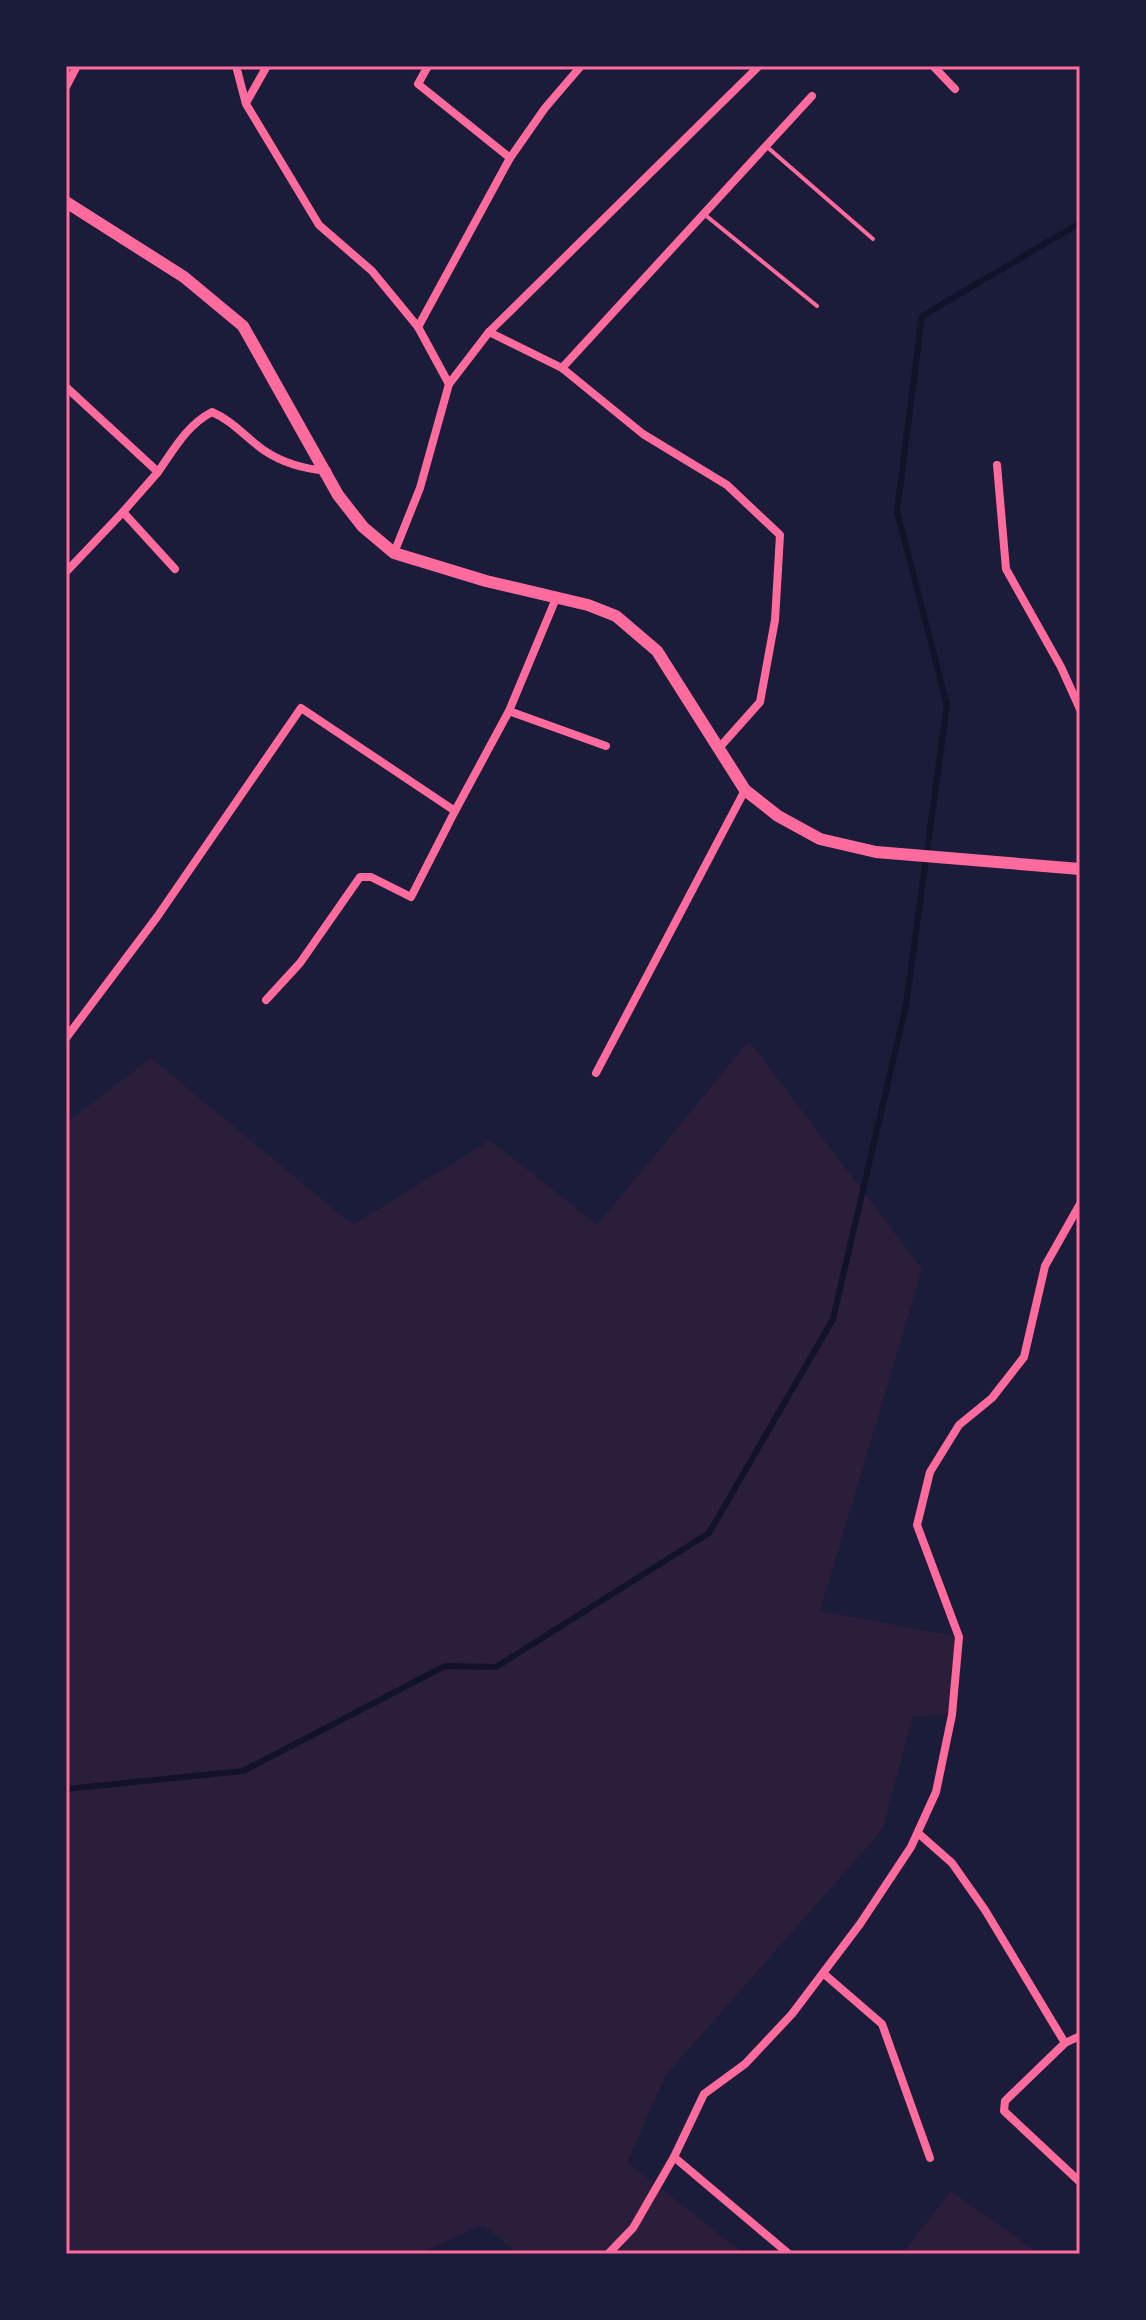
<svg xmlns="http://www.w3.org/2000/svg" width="1146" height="2320" font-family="Ubuntu,sans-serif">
	<rect width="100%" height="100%" fill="#1b1b3a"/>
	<!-- green -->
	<g fill="#2a1e3b">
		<polygon points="749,1041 922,1269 820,1611 959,1637 952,1715 913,1716 882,1830 666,2075 627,2162 745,2254 519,2254 483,2225 418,2254 66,2254 66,1123 151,1058 353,1225 490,1140 597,1225"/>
		<polygon points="951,2191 1040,2254 902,2254"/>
	</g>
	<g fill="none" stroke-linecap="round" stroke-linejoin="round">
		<!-- stream -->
		<polyline stroke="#12122b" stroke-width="6" points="66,1789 243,1771 445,1666 496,1667 709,1533 833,1319 906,1005 947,705 897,511 922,316 1080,223"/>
		<!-- service -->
		<g stroke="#ff6b9d" stroke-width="4">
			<polyline points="766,146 873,239"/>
			<polyline points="704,214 817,306"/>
		</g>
		<!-- minor -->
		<g stroke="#ff6b9d" stroke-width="8">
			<polyline points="236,66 246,104 319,225 372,271 418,327 449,384 420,488 394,553"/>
			<polyline points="428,66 418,84 510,158"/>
			<polyline points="933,66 955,89"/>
			<polyline points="66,87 77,66"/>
			<polyline points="246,103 267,66"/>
			<polyline points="418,327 510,158 545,108 581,66"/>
			<polyline points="489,332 562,368 643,434 727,485 780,535 775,620 760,702 719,748"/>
			<polyline points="562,368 812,96"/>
			<polyline points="449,384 489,332 759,66"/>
			<polyline points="66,387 158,472 123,512 175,569"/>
			<polyline points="997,465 1006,569 1061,667 1080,709"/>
			<path d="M158,472C174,449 187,425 212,412C233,421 246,438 265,451C283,463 305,469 327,471"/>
			<polyline points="66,572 123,512"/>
			<polyline points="509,711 606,746"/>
			<polyline points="266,1000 300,963 360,877 371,877 411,897 455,811"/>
			<polyline points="66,1038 157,917 301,708 455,811 509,711 557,596"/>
			<polyline points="596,1073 745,790"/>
			<polyline points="918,1833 952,1863 985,1910 1065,2043 1080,2036"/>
			<polyline points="823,1973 882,2024 930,2158"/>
			<polyline points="1065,2043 1005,2101 1004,2111 1080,2182"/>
			<polyline points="674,2157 789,2254"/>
			<polyline points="608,2254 633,2228 674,2157 704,2094 745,2064 792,2014 860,1924 911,1847 936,1792 952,1715 959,1637 917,1525 930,1472 959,1425 992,1398 1024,1357 1045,1266 1080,1204"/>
		</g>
		<!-- secondary -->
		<polyline stroke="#ff6b9d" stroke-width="12" points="66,202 184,277 243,326 338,495 363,527 394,553 486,581 588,605 616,616 657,651 745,790 778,816 820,839 876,852 1080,869"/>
	</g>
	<!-- border -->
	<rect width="1146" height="2320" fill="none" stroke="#1b1b3a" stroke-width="136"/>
	<rect x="68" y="68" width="1010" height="2184" fill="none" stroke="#ff6b9d" stroke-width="3"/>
</svg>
